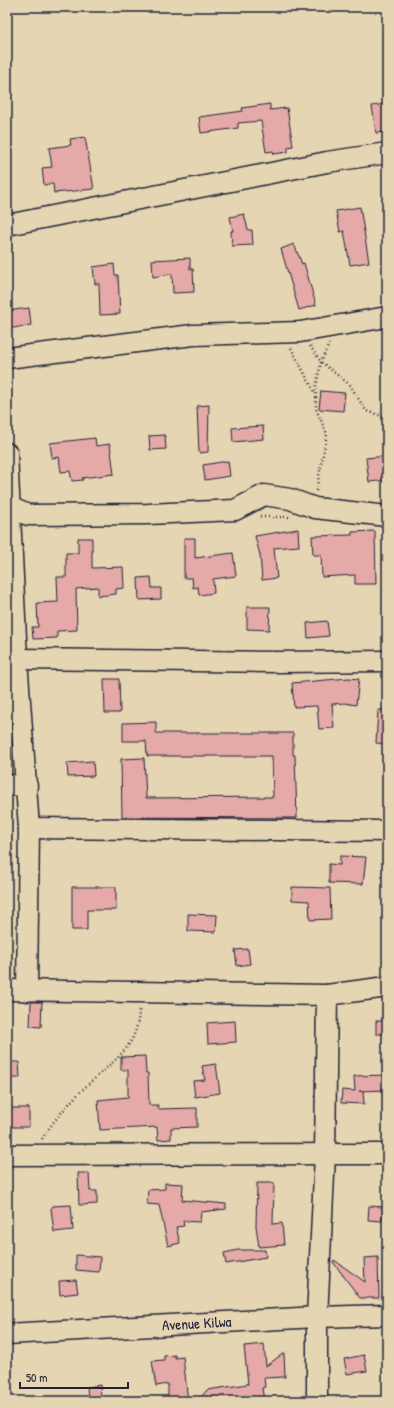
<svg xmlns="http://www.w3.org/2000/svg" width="394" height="1408" font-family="'Patrick Hand',sans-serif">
	<rect width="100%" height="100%" fill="#e6d5b2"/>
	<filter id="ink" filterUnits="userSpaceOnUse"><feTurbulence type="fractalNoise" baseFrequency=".025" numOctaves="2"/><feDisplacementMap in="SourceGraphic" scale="8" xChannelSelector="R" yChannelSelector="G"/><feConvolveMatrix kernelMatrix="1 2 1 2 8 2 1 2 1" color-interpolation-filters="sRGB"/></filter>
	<g filter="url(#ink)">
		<!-- building -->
		<g fill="#e5aaa8" stroke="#22223b">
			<polygon points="270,104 270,110 287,108 293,146 288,147 288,152 274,154 273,151 266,152 261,121 238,123 238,128 201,133 199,117 243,111 242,108"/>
			<polygon points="385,104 387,132 376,133 372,106"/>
			<polygon points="85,137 94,189 54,193 53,184 44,185 42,168 52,167 49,148 71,145 70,139"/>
			<polygon points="360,207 369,262 350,265 344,231 340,232 336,211"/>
			<polygon points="244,214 248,230 252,230 253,245 232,246 231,231 233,231 230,217"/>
			<polygon points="294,244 302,264 304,263 316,305 299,310 281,249"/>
			<polygon points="190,258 190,269 193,269 194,292 173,293 172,274 153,277 152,260"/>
			<polygon points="114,264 115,275 118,275 120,314 100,315 99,284 95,284 93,267"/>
			<polygon points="29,308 31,325 7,329 7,311"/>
			<polygon points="321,391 345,393 343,411 319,409"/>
			<polygon points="209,405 208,452 199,453 197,406"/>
			<polygon points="263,426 264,439 233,442 232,428"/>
			<polygon points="165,435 166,449 150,450 149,436"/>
			<polygon points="95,438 96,446 110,444 114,474 82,478 83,480 72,481 70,471 61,472 59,457 52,458 50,443"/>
			<polygon points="387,456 387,480 369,482 366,458"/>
			<polygon points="228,461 230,476 205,480 203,465"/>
			<polygon points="298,529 299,546 274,548 277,578 262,580 260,555 255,536"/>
			<polygon points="375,531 376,584 355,584 355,575 322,577 321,555 313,555 312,536 352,535 352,532"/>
			<polygon points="78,538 92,538 92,568 123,567 124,588 116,589 116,594 98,596 98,587 76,589 77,630 57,631 57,638 33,639 32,627 38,627 37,603 58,602 57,577 66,577 66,553 78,553"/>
			<polygon points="184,538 195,538 195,558 233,553 236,576 213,579 214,593 199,595 198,587 193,588 192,578 184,578"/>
			<polygon points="151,577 152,588 161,588 161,599 139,600 138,578"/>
			<polygon points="247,607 270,607 269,630 247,629"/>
			<polygon points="327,621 329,636 308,638 307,623"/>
			<polygon points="349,678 359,679 356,705 345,703 332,704 334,728 319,729 317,706 294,707 292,683"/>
			<polygon points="104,679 119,679 120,713 105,713"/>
			<polygon points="378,710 387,710 387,744 376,743"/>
			<polygon points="156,722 156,733 293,733 293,755 295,755 297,818 122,817 121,759 144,758 146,798 273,797 272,756 147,756 146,741 123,741 123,723"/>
			<polygon points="93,761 94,776 68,777 67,763"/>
			<polygon points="340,856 366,857 363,884 329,883 329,864 340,865"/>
			<polygon points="72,887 116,887 116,910 87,910 87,930 72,930"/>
			<polygon points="292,887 330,888 331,919 310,920 309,901 292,900"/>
			<polygon points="188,914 217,915 216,932 188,931"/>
			<polygon points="248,949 250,964 237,966 235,950"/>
			<polygon points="31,1002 42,1002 41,1027 30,1026"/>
			<polygon points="235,1021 236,1042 208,1044 207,1023"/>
			<rect x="376" y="1021" width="11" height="13"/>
			<polygon points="145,1056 146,1073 148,1073 149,1105 158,1105 158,1109 197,1108 197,1127 171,1128 171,1139 158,1140 157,1127 100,1130 98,1100 128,1097 128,1070 121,1070 121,1057"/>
			<polygon points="7,1062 19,1062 20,1078 7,1078"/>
			<polygon points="216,1064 220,1093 195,1097 193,1081 205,1080 202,1066"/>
			<polygon points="387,1075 387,1090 359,1091 363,1091 364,1104 341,1103 342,1090 355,1091 354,1076"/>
			<polygon points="9,1108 29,1108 29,1127 10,1127"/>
			<polygon points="78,1173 89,1173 90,1191 97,1191 97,1204 79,1205"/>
			<polygon points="165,1183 183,1184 182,1200 226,1204 226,1209 201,1212 200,1222 183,1221 184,1226 176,1227 180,1243 168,1246 159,1205 147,1204 148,1190 165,1189"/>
			<polygon points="257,1183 274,1183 273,1224 282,1223 284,1245 259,1247 256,1226"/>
			<polygon points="71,1205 73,1230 54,1232 51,1209 53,1206"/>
			<polygon points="369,1206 383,1207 382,1221 368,1220"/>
			<polygon points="238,1250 265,1250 266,1257 226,1264 224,1253"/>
			<polygon points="76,1255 100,1257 99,1272 76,1270"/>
			<polygon points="378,1257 379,1298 360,1298 333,1262 334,1260 365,1282 364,1258"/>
			<polygon points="76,1280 78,1293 60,1295 59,1281"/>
			<polygon points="264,1344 266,1366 284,1353 285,1377 264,1378 265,1387 262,1388 264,1401 198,1401 207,1390 248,1384 244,1346"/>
			<polygon points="175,1355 175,1358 183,1357 188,1401 168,1401 168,1384 156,1386 152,1361 164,1360 164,1356"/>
			<polygon points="364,1355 367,1371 347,1374 344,1359"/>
			<polygon points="100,1385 101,1397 88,1398 87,1387"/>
		</g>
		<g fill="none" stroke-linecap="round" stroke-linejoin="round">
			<!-- minor casing -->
			<g stroke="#22223b" stroke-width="23">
				<g id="minor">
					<polyline points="7,225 327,162 387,153"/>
					<polyline points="7,358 193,335 300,332 387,317"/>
					<polyline points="7,453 17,659 29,828 27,991"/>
					<polyline points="7,506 28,515 148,514 235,510 264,495 290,499 315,508 387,516"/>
					<polyline points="17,659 278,662 387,661"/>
					<polyline points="7,785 27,786"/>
					<polyline points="29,828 387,831"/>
					<polyline points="7,990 327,995 387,987"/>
					<polyline points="7,1155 387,1154"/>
					<path id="s1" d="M7,1334L317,1317L387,1315"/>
					<polyline points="317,1401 317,1317 325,1155 327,995"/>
				</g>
			</g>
			<!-- path -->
			<g stroke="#22223b" stroke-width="2.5" stroke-dasharray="1 3" stroke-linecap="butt">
				<polyline points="310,346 321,362 350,385 366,411 383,416"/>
				<polyline points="291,348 315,393"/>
				<polyline points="316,491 327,434 316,409 316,387 321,362 329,344"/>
				<polyline points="260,517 289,517"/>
				<path d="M42,1139C55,1118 74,1097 92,1081C117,1057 138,1047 139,1009"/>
			</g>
			<!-- minor -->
			<use href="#minor" stroke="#e6d5b2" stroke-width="20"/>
		</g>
	</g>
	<g text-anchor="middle" stroke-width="3.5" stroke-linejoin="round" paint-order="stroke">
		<!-- street labels -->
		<g font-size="15" fill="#22223b" stroke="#e6d5b2">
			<text dy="5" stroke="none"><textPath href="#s1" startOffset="190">Avenue Kilwa</textPath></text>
		</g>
	</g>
	<!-- margin -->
	<rect width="394" height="1408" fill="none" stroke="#e6d5b2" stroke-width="24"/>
	<rect x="12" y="12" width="370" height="1384" fill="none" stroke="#22223b" stroke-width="1.5" filter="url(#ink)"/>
	<!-- scale -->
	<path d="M20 1382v6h108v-6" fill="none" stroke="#22223b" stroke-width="2"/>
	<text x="26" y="1382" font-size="12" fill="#22223b" stroke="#e6d5b2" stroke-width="3" paint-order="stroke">50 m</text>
</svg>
